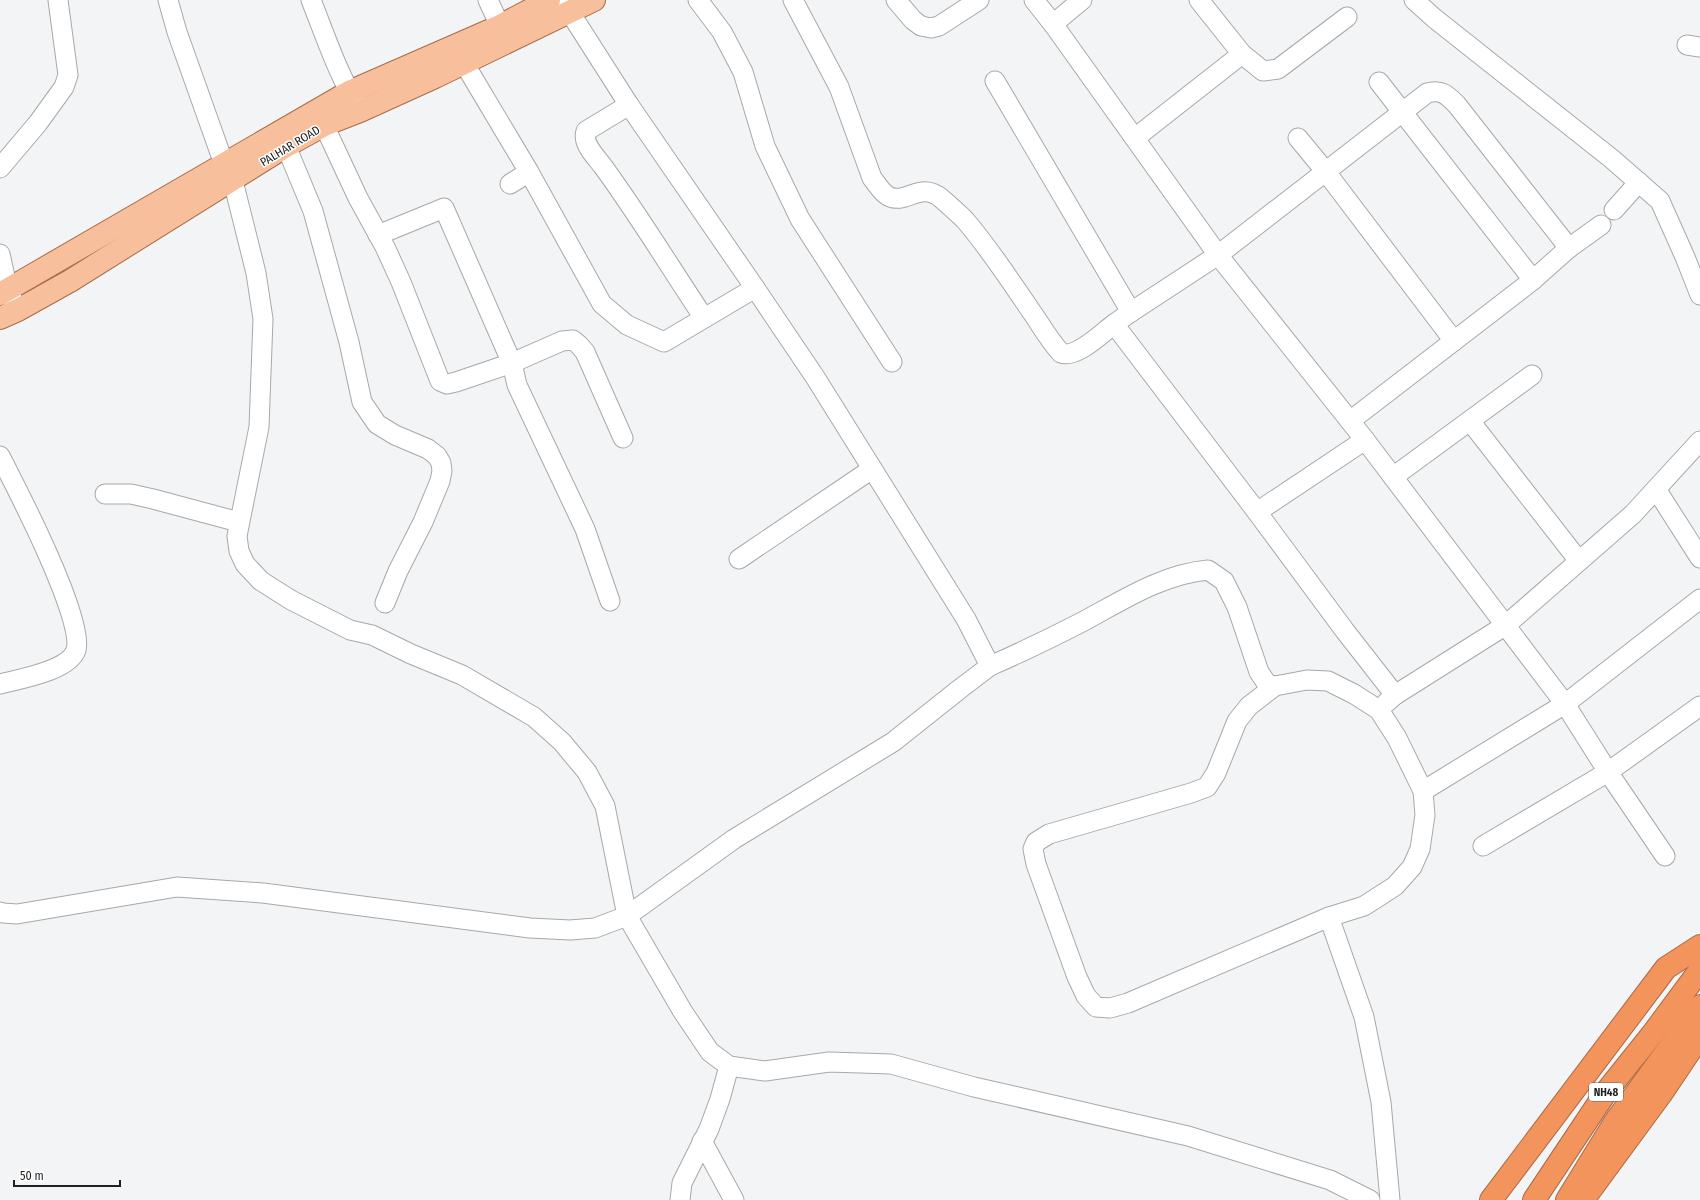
<svg xmlns="http://www.w3.org/2000/svg" width="1700" height="1200" font-family="'Fira Sans Condensed',sans-serif">
	<rect width="100%" height="100%" fill="#f3f4f5"/>
	<g fill="none" stroke-linecap="round" stroke-linejoin="round">
		<!-- minor casing -->
		<g stroke="#a7a8a9" stroke-width="21">
			<g id="minor">
				<polyline points="168,0 177,32 224,164 233,181 256,273 263,319 259,427 237,536 239,551 245,564 261,581 291,600 350,630 372,635 411,654 462,675 534,717 562,742 587,772 605,806 627,916 683,1012 710,1052 729,1066 765,1071 829,1062 891,1064 974,1087 1188,1136 1330,1180 1370,1200"/>
				<path d="M311,0C325,35 337,72 357,105"/>
				<polyline points="488,0 500,26"/>
				<polyline points="698,0 722,32 743,72 765,146 800,219 892,362"/>
				<path d="M793,0L839,87L872,178C877,184 882,193 888,196C906,206 920,180 942,199C950,206 958,213 965,220C989,248 1010,280 1031,311C1041,325 1049,340 1061,353C1076,359 1102,333 1114,324"/>
				<polyline points="896,0 913,20 921,26 931,28 939,26 979,0"/>
				<polyline points="1034,0 1053,24 1218,255 1365,440 1565,704 1608,772 1665,856"/>
				<polyline points="1199,0 1242,54 1263,71 1278,69 1347,17"/>
				<polyline points="1414,0 1434,18 1612,159 1660,201 1685,257 1700,295"/>
				<polyline points="1053,24 1082,0"/>
				<polyline points="1687,45 1700,47"/>
				<polyline points="464,63 529,172 602,304 627,325 664,342 755,288"/>
				<polyline points="995,81 1131,312"/>
				<polyline points="1379,82 1533,280"/>
				<path d="M629,105L586,131C582,143 594,155 602,165C638,214 670,267 704,318"/>
				<polyline points="324,125 358,198 385,247 401,282 440,381 447,384 456,382 512,363 562,341 573,340 579,345 585,352 623,438"/>
				<polyline points="1135,138 1242,54"/>
				<polyline points="1298,138 1326,172 1454,341"/>
				<polyline points="286,146 313,211 349,342 362,402 377,424 395,435 428,449 437,456 441,463 442,471 440,481 423,522 398,571 385,603"/>
				<polyline points="0,168 38,123 64,87 68,75 58,0"/>
				<polyline points="510,184 529,172"/>
				<polyline points="1614,210 1639,182"/>
				<polyline points="378,235 444,208 507,352 512,363 517,385 585,529 610,601"/>
				<polyline points="0,254 8,290 14,303"/>
				<polyline points="1350,421 1533,280 1569,248 1601,225"/>
				<polyline points="1470,421 1579,561"/>
				<path d="M0,456C17,489 85,620 76,650C69,671 19,679 0,684"/>
				<polyline points="1393,477 1532,375"/>
				<polyline points="1656,489 1700,558"/>
				<polyline points="105,494 131,494 153,499 239,522"/>
				<polyline points="1257,512 1365,440"/>
				<polyline points="739,559 872,469"/>
				<path d="M990,666C1022,652 1053,637 1084,621C1123,600 1163,574 1208,570L1224,581L1237,607L1259,672L1267,684L1275,686L1307,680L1328,681L1354,694L1379,710L1397,738L1423,791L1425,815L1420,849L1412,867L1395,886L1364,906L1329,917L1128,1003L1110,1008L1096,1007L1086,996L1077,977L1036,864L1033,849L1036,842L1049,834L1191,793L1207,787L1216,773L1237,721L1249,706L1275,686"/>
				<path d="M1395,695L1345,631L1257,512L1114,324L1131,312L1218,255L1427,93C1442,89 1447,95 1457,105L1569,248"/>
				<polyline points="1386,703 1395,695 1506,625 1633,514 1700,441"/>
				<polyline points="1423,791 1565,704 1700,599"/>
				<polyline points="1483,846 1608,772 1700,706"/>
				<polyline points="0,912 3,913 17,914 177,887 263,893 530,928 570,930 595,928 627,916 734,839 893,742 961,688 990,666 966,619 815,377 755,288 629,105 562,0"/>
				<polyline points="1329,917 1364,1017 1381,1102 1390,1200"/>
				<polyline points="702,1141 734,1200"/>
				<polyline points="680,1200 682,1183 709,1129 720,1099 729,1066"/>
			</g>
		</g>
		<!-- major casing -->
		<g stroke="#a96b47" stroke-width="24">
			<g id="major">
				<polyline points="0,294 349,92 500,26 549,0"/>
				<polyline points="0,318 18,310 70,281 286,146 324,125 360,111 435,77 594,0"/>
			</g>
		</g>
		<!-- highway casing -->
		<g stroke="#a96b47" stroke-width="24">
			<g id="highway">
				<polyline points="1491,1200 1666,968 1700,946"/>
				<polyline points="1534,1200 1606,1092 1654,1032 1700,970"/>
				<polyline points="1567,1200 1615,1122 1700,1006"/>
				<polyline points="1583,1200 1661,1094 1700,1036"/>
			</g>
		</g>
		<!-- minor -->
		<use href="#minor" stroke="#fff" stroke-width="19"/>
		<!-- major -->
		<use href="#major" stroke="#f8bf9d" stroke-width="22"/>
		<!-- highway -->
		<use href="#highway" stroke="#f3945c" stroke-width="22"/>
	</g>
	<g text-anchor="middle" stroke-width="3" stroke-linejoin="round" paint-order="stroke">
		<!-- shield labels -->
		<rect fill="#fff" stroke="#626363" stroke-width="1" x="1589" y="1083" width="34" height="18" rx="3"/>
		<g font-size="11" font-weight="bold" fill="#1f2020">
			<text x="1606" y="1096">NH48</text>
		</g>
		<!-- street labels -->
		<g font-size="12" fill="#1f2020" stroke="#fff">
			<text transform="translate(290 146) rotate(-31)" y="4">PALHAR ROAD</text>
		</g>
	</g>
	<!-- scale -->
	<path d="M14 1180v6h106v-6" fill="none" stroke="#1f2020" stroke-width="2"/>
	<text x="20" y="1180" font-size="12" fill="#1f2020" stroke="#ffffff" stroke-width="3" paint-order="stroke">50 m</text>
</svg>
